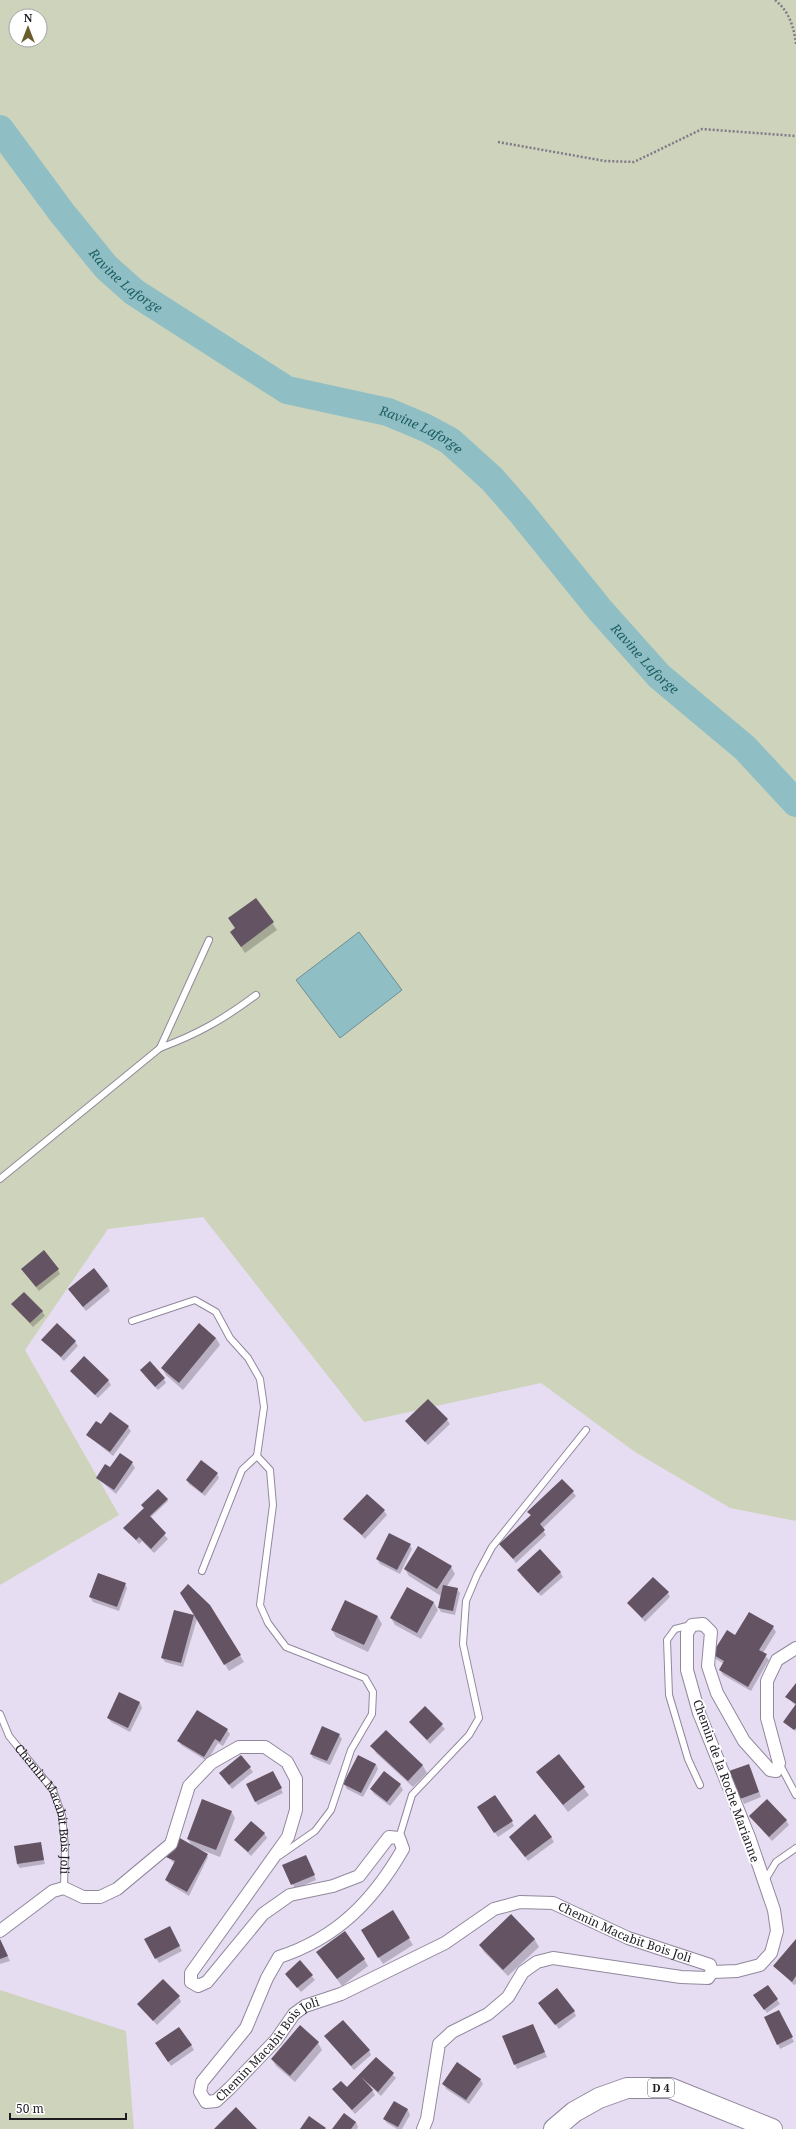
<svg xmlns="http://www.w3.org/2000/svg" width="796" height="2129" font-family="'Noto Serif',serif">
	<rect width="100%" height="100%" fill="#e7ddf3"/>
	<!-- green -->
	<g fill="#ced3bb" fill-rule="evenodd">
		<path d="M0,0H796V1521L730,1508L635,1452L541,1383L364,1422L203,1217L108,1229L25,1350L119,1515L0,1585ZM16,16H40V40H16Z"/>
		<polygon points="0,1990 126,2031 134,2129 0,2129"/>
	</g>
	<!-- water -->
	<polygon fill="#8fbfc4" stroke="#6d8e94" points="359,932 402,990 340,1038 296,980"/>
	<!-- shadow -->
	<g fill="#0003">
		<polygon points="256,899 277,930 245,953 231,932 236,929"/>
		<polygon points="22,1269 58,1270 60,1274 39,1291"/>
		<polygon points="108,1286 110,1291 86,1311 69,1290"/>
		<polygon points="12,1304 42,1311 45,1316 33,1327"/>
		<polygon points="216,1338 220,1345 183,1390 166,1375 162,1368"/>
		<polygon points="43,1340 75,1342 78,1346 64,1361"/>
		<polygon points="71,1372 108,1380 111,1385 98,1398"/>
		<polygon points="144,1375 164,1379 166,1383 158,1390"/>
		<polygon points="447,1420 450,1424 428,1445 406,1421"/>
		<polygon points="101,1426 128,1427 131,1431 113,1456 87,1435"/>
		<polygon points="120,1454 132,1463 135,1468 116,1494 97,1478 110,1469"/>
		<polygon points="217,1474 219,1478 205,1496 189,1484 187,1480"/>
		<polygon points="573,1492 576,1496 542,1529 546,1535 516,1563 501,1544 531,1516 529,1512"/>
		<polygon points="167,1499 168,1501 151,1517 144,1507"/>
		<polygon points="143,1511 168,1539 154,1553 142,1541 139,1544 125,1528"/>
		<polygon points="384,1511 387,1515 365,1539 345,1519"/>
		<polygon points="410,1545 412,1549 400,1574 380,1564 377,1559"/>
		<polygon points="451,1567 455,1574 447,1586 457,1589 460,1593 455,1615 441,1612 439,1608 441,1596 409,1576 405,1569"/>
		<polygon points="560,1572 563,1577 541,1596 521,1575"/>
		<polygon points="125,1584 127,1588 119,1611 93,1602 90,1597"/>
		<polygon points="407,1588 434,1603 438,1610 421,1639 395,1625 391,1618"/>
		<polygon points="668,1593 670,1597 645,1622 628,1603"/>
		<polygon points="210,1606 244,1662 229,1671 197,1619 183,1667 165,1662 162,1658 175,1611 195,1616"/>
		<polygon points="378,1617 382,1624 368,1652 336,1637 332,1630"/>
		<polygon points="773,1627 776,1632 763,1653 769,1660 751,1691 723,1675 720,1670 724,1664 716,1659 713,1654 735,1637"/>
		<polygon points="796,1684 796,1731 784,1722 796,1706 787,1697"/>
		<polygon points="120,1694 140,1703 142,1708 130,1732 111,1722 108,1718"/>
		<polygon points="425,1707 445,1729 430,1744 410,1722"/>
		<polygon points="227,1730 230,1734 223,1746 218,1743 207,1761 181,1745 179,1741"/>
		<polygon points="386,1731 423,1766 427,1773 413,1787 376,1753 372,1746"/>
		<polygon points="339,1735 342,1739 330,1765 313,1758 311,1754"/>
		<polygon points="558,1755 589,1795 568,1812 537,1772"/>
		<polygon points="241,1756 253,1772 232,1789 220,1773"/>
		<polygon points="376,1764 378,1769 363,1797 347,1789 344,1784"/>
		<polygon points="751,1769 761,1797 744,1804 731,1772"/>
		<polygon points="384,1772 400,1785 403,1790 390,1806 374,1794 371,1789"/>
		<polygon points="275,1777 283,1793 258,1805 255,1801"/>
		<polygon points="231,1811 235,1818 220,1857 199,1849 208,1857 189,1896 169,1884 166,1880 175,1864 168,1857 192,1846 188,1839"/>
		<polygon points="481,1812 512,1822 514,1826 498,1837"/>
		<polygon points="750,1816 786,1820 789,1825 772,1841"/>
		<polygon points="264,1833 267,1838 251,1856 235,1840"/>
		<polygon points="551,1837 554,1842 528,1861 513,1841"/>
		<polygon points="40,1843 45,1864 20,1868 17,1864"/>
		<polygon points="308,1860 316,1880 295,1889 284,1865"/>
		<polygon points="392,1912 413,1945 383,1964 366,1938"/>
		<polygon points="511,1915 535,1940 539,1947 508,1976 484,1952 480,1945"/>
		<polygon points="169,1927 182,1951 159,1963 145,1940"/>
		<polygon points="0,1940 10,1961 0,1964"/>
		<polygon points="796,1941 796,1984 794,1985 774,1966"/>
		<polygon points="322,1959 364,1959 368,1966 342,1986"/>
		<polygon points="300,1962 315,1980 301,1992 286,1974"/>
		<polygon points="768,1986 780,2004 767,2013 757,2000"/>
		<polygon points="179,1997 181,2002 157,2025 138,2004"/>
		<polygon points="541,2007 574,2011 576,2016 559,2029"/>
		<polygon points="781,2016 794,2042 780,2049 778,2044"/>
		<polygon points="533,2025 547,2057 517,2069 515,2064"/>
		<polygon points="328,2040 369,2050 371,2055 354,2070"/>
		<polygon points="318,2043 322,2050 295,2082 276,2066 272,2059"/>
		<polygon points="191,2045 194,2050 171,2066 159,2048"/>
		<polygon points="376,2058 396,2078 381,2096 370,2086 375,2095 355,2114 333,2089 347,2088"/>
		<polygon points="480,2079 483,2084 469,2104 446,2089 444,2084"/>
		<polygon points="394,2102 408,2110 410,2115 402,2129 397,2129 387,2123 384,2119"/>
		<polygon points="356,2122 358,2127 357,2129 333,2129"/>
	</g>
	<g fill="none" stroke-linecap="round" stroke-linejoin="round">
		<!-- river -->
		<path stroke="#8fbfc4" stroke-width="28" id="s1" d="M0,129L62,213L106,267L134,292L287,390L388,412L426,428L450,441L492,479L520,511L600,610L659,676L745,748L796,803"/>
	</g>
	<!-- building -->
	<g fill="#645463">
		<polygon points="256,898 274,922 241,947 230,932 235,928 228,918"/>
		<polygon points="44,1250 59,1269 36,1287 21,1269"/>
		<polygon points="94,1268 108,1286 83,1307 68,1289"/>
		<polygon points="24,1292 43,1311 30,1323 11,1304"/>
		<polygon points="57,1323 76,1341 61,1357 41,1340"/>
		<polygon points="199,1323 216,1338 179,1383 161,1368"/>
		<polygon points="84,1356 109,1380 95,1395 70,1371"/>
		<polygon points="150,1361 165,1378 155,1387 140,1370"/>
		<polygon points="428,1399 448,1419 425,1442 405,1421"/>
		<polygon points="110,1412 129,1426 110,1452 86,1435 96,1421 101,1424"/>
		<polygon points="120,1453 133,1462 114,1490 96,1478 105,1464 110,1467"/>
		<polygon points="201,1460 218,1473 202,1493 186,1480"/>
		<polygon points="562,1479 574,1491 540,1524 545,1530 513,1559 499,1544 531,1515 527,1512"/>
		<polygon points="158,1489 168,1499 150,1516 166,1533 151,1549 139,1537 136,1540 123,1528 144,1508 141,1505"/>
		<polygon points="367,1494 385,1510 362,1535 343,1519"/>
		<polygon points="389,1533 411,1544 397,1570 376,1559"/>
		<polygon points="418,1546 452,1566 437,1589 404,1569"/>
		<polygon points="540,1549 561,1572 538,1593 517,1570"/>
		<polygon points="98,1573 126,1583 117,1607 89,1597"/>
		<polygon points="653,1577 669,1592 642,1618 627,1603"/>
		<polygon points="188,1584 210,1605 241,1655 224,1665 194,1615 181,1663 161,1658 174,1610 194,1615 180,1593"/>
		<polygon points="443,1585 458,1588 453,1611 438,1608"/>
		<polygon points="407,1587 434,1602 417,1633 390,1618"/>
		<polygon points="345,1600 378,1616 364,1645 331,1630"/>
		<polygon points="749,1612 774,1626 759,1650 767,1654 748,1687 719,1670 724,1661 712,1654 727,1630 735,1635"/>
		<polygon points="796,1683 796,1728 794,1730 783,1722 796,1704 785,1697"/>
		<polygon points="119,1692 140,1702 128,1728 107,1718"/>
		<polygon points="425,1706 443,1724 427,1740 409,1722"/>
		<polygon points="197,1710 228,1729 220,1742 215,1739 204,1757 177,1741"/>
		<polygon points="322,1726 340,1734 327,1761 310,1754"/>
		<polygon points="386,1730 423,1765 408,1781 370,1746"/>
		<polygon points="559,1754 585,1787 563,1805 536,1772"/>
		<polygon points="241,1755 251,1767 229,1785 219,1773"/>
		<polygon points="358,1755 376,1764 361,1793 343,1784"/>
		<polygon points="749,1764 759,1792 740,1799 729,1771"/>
		<polygon points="273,1771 282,1788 255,1802 246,1784"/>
		<polygon points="384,1771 401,1784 387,1802 370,1789"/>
		<polygon points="495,1795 513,1821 494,1833 477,1807"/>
		<polygon points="202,1799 232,1811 216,1850 187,1839"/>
		<polygon points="767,1799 787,1820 769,1837 749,1816"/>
		<polygon points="535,1814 552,1837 525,1857 509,1837"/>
		<polygon points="251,1821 265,1833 248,1852 234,1840"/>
		<polygon points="178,1837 208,1854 187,1892 165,1880 175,1861 166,1857"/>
		<polygon points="41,1842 44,1860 17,1864 14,1846"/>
		<polygon points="306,1855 315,1875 291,1885 282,1865"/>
		<polygon points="393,1910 410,1938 378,1958 361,1930"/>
		<polygon points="511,1914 535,1939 503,1970 479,1945"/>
		<polygon points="170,1926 180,1946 155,1959 144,1939"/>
		<polygon points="345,1931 365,1959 337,1979 316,1952"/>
		<polygon points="0,1939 8,1956 0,1959"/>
		<polygon points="796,1939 796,1976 792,1982 773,1966"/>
		<polygon points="300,1960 313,1975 297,1988 285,1974"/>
		<polygon points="163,1979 180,1996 153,2021 137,2004"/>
		<polygon points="768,1985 778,1999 764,2010 753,1995"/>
		<polygon points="557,1988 575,2011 555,2025 538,2003"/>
		<polygon points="779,2010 793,2037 777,2045 764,2017"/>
		<polygon points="343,2020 370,2050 351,2066 324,2036"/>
		<polygon points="533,2024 545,2052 514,2065 502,2036"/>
		<polygon points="300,2025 319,2042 290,2076 271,2059"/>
		<polygon points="179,2027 192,2045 168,2062 155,2043"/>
		<polygon points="376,2057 394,2073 378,2092 361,2077 373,2090 352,2110 332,2089 341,2081 347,2087"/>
		<polygon points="457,2062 481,2079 466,2100 442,2084"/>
		<polygon points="394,2101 408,2109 398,2127 383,2119"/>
		<polygon points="236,2107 257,2129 214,2129"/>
		<polygon points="344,2113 356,2122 351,2129 332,2129"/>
		<polygon points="309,2116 326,2128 325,2129 300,2129"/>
	</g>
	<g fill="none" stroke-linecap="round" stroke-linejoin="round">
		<!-- service casing -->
		<g stroke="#92889d" stroke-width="8">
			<g id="service">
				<polyline points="160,1048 209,940"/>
				<path d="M0,1179L160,1048C198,1034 224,1019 256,995"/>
				<polyline points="132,1321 195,1300 216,1312 230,1338 248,1358 260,1379 264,1407 257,1456"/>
				<polyline points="202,1571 242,1470 257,1456 270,1470 273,1505 260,1605 268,1623 286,1647 365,1678 373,1692 372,1714 351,1750 331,1810 315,1831 279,1856"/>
				<polyline points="691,1625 675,1629 667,1640 669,1695 688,1759 700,1785"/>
				<path id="s2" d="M0,1714L9,1736L53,1790L62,1815L65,1847L64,1888"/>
				<polyline points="779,1763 796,1795"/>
				<polyline points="399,1838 412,1795 469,1735 479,1718 463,1644 466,1601 477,1575 492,1547 586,1430"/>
				<polyline points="764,1882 776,1862 796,1848"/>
			</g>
		</g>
		<!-- minor casing -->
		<g stroke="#92889d" stroke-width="14">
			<g id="minor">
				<path id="s3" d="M0,1931L53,1891L64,1888L83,1897H100L117,1889L171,1844L189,1786L211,1763L239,1747H265L287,1762L296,1779V1810L288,1837L191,1973V1982L198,1986L207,1982L263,1914L290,1895L333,1886L359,1876L389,1837L399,1838L403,1849C373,1901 337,1938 279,1957L267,1978L246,2028L202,2082L200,2092L206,2102L216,2101L230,2088L276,2040L294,2014L305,2006L341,1994L445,1943L494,1909L520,1902L553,1903L628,1938L710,1965L712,1972L708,1978L681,1977L553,1958L537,1962L523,1972L508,1997L488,2014L452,2032L439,2044L427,2119L423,2129"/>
				<polyline points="712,1972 737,1971 760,1965 771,1953 777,1931 774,1910 749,1837 699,1713 687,1670 687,1633 692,1625 703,1624 711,1632 708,1666 717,1693 744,1741 770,1770 776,1771 779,1763 767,1718 767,1681 777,1660 796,1648"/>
			</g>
		</g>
		<!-- primary casing -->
		<g stroke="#92889d" stroke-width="22">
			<polyline id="primary" points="554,2129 574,2112 599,2098 627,2088 670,2088 772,2129"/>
		</g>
		<!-- path -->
		<g stroke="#807987" stroke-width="2.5" stroke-dasharray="2 2" stroke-linecap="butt">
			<path d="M775,0C789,11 794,27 796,44"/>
			<polyline points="498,142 605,161 634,162 702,129 796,136"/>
		</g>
		<!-- service -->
		<use href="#service" stroke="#fff" stroke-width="6"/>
		<!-- minor -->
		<use href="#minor" stroke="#fff" stroke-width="12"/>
		<!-- primary -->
		<use href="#primary" stroke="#fff" stroke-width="20"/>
	</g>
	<g text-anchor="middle" stroke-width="4" stroke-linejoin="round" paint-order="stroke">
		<!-- shield labels -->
		<rect fill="#fff" stroke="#625f65" stroke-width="1" x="648" y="2079" width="26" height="18" rx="3"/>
		<g font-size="11" font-weight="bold" fill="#1f1b23">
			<text x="661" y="2092">D 4</text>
		</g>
		<!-- street labels -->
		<g font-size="12" fill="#1f1b23" stroke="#fff">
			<text transform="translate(726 1781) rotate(70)" y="4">Chemin de la Roche Marianne</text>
			<text dy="4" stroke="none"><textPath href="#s2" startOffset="108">Chemin Macabit Bois Joli</textPath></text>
			<text dy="4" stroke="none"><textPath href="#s3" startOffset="1749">Chemin Macabit Bois Joli</textPath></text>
			<text dy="4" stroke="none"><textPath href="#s3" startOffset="1341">Chemin Macabit Bois Joli</textPath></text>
		</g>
		<!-- water labels -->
		<g font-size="13" font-style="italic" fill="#1d5e65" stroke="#fff">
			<text dy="5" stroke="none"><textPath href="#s1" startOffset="198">Ravine Laforge</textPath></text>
			<text dy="5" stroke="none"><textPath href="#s1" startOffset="534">Ravine Laforge</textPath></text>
			<text dy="5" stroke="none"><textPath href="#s1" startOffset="858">Ravine Laforge</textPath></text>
		</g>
	</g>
	<!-- north arrow -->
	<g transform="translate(28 28)"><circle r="19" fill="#ffffff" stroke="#a5a4a7"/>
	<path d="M0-3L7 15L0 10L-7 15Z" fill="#6b5d2b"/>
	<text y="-6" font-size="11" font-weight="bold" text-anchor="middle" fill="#1f1b23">N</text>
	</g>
	<!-- scale -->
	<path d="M10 2113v6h116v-6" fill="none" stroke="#1f1b23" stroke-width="2"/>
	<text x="16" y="2113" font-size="12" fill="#1f1b23" stroke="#ffffff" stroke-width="3" paint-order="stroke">50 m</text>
</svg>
